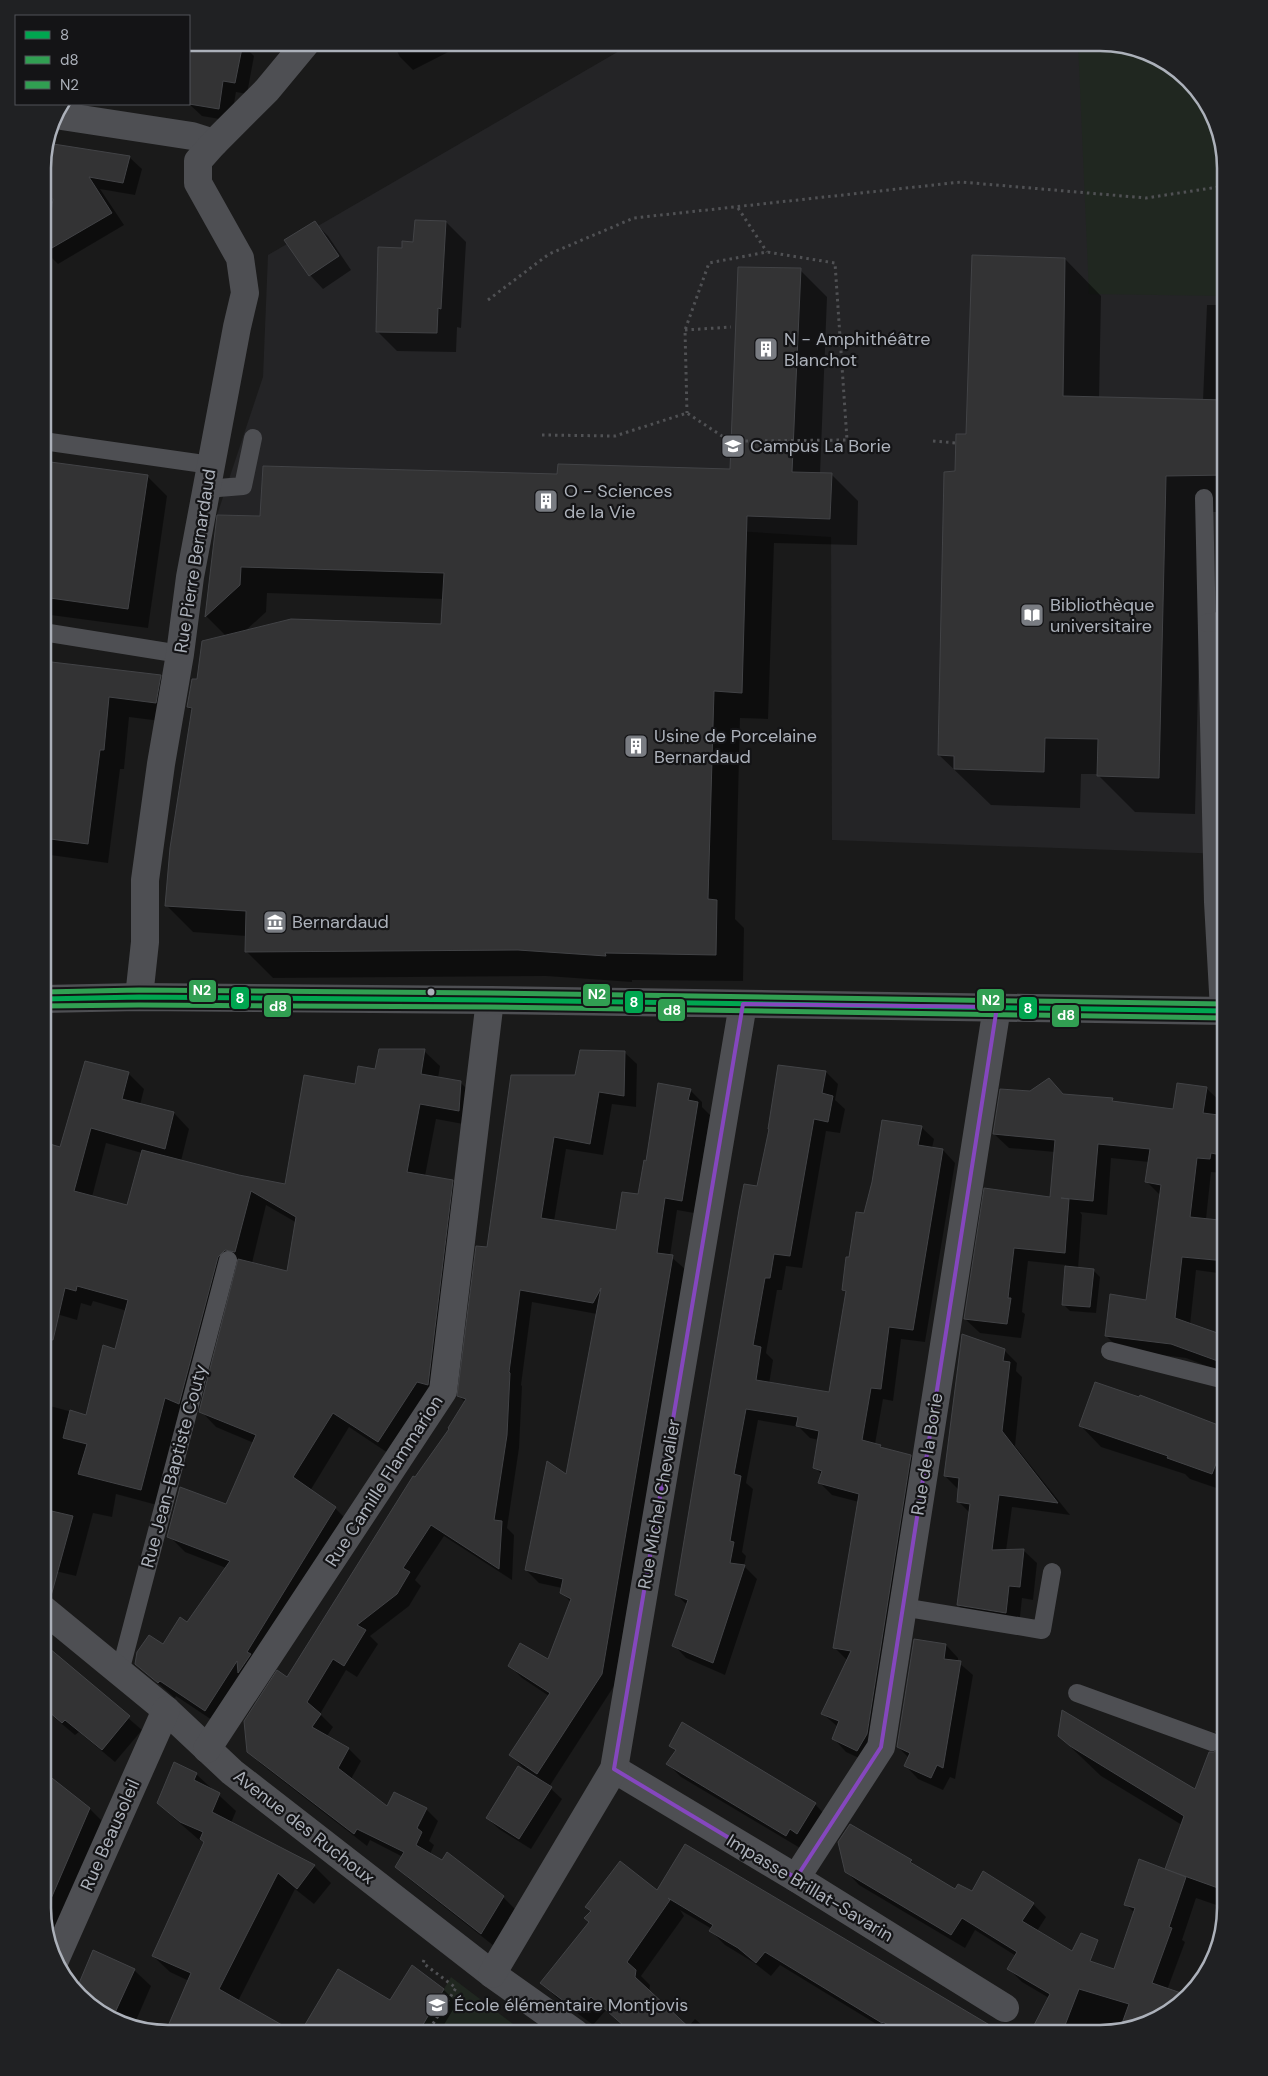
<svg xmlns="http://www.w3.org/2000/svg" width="1268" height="2076" font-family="'DM Sans',sans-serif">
	<rect width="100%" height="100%" fill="#1a1a1a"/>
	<!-- built -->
	<polygon fill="#242426" points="633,43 1109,43 1170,64 1212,112 1225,168 1225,854 832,840 831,537 620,524 217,515 263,377 268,255"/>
	<!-- green -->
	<g fill="#202720">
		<polygon points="1078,43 1109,43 1170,64 1212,112 1225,168 1225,296 1089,294"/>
		<polygon points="451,1977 525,2033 418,2033"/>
	</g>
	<!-- shadow -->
	<g fill="#0007" fill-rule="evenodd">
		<polygon points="189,43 242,44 254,56 247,94 236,92 231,121 202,116 189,104 193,85 189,84"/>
		<polygon points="393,43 466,43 413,70 400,57"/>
		<polygon points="47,144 129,157 142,169 135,195 100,189 124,225 58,264 46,252 47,247 43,246 43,160"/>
		<polygon points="314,222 328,236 351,270 323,289 310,275"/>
		<polygon points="446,222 466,242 461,328 457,327 456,352 397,351 377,331 403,249"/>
		<polygon points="1065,259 1101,296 1099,398 1203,401 1207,305 1225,305 1225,512 1202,512 1195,814 1135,812 1099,776 1099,774 1081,774 1080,808 991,805 939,755 956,472 967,435"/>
		<path d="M800,270L827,297L820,474H831L858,501L857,545L774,543L768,719L740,718L735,919L744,928L743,981L632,980V982L546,976L273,978L246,951V936L193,932L166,905L193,712L188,707L198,681L226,636L206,616L219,517H262L558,475L731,470ZM267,593L444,599L442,625L244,632L266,612Z"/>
		<polygon points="43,462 147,476 167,496 148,628 43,614"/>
		<polygon points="43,662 160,676 180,696 176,723 129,717 124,769 120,769 108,863 43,854"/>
		<path d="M424,1051L440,1066L438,1078L460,1082L476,1098L474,1126L436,1119L425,1176L452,1181L468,1197L443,1400L394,1457L349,1427L310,1491L335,1508L351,1524L221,1726L176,1696L175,1698L136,1664L163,1646L188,1624L226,1568L185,1552L169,1536L227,1506L254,1443L216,1427L201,1411L237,1269L233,1273L157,1505L116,1494L112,1517L93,1513L76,1576L43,1568V1392L51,1401L50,1406L87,1416L116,1350L127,1311L93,1301L91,1306L81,1303L77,1320L43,1310V1143L61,1148L128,1073L144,1089L140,1105L174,1113L189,1129L181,1161L286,1186L356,1086L376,1070ZM106,1143L142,1153L128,1206L92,1197ZM266,1205L297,1223L288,1272L252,1263Z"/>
		<polygon points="624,1052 637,1064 636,1107 612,1104 603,1155 566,1149 554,1221 617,1232 639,1195 647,1162 690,1090 702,1102 702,1107 710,1115 694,1213 677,1210 670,1256 685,1269 614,1686 549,1787 562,1799 531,1849 499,1829 487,1818 537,1777 523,1768 511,1755 549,1696 522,1678 510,1666 548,1661 571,1602 561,1592 562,1588 539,1583 526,1570 567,1476 597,1314 532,1302 521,1385 522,1386 519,1448 507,1528 514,1535 512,1580 444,1536 415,1580 421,1586 409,1606 370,1636 378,1644 357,1677 346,1670 320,1714 333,1727 327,1736 349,1749 361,1761 351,1779 387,1808 426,1809 438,1821 429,1841 434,1845 430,1854 503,1897 515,1909 494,1946 409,1879 397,1867 403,1857 370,1840 367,1846 261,1764 248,1751 288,1678 415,1479 451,1429 465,1402 459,1396 488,1248 576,1077"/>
		<polygon points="779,1066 826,1072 838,1084 835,1100 845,1109 840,1133 826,1131 802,1268 786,1266 782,1290 777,1290 766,1353 773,1360 769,1384 830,1394 847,1294 843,1290 850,1258 865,1215 921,1127 934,1139 932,1148 943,1150 955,1163 925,1342 901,1339 893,1401 883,1399 875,1444 881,1446 885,1450 910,1456 923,1468 870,1763 846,1752 834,1739 838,1727 823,1714 847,1660 835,1648 859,1502 832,1495 820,1483 822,1475 815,1467 819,1440 810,1438 799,1427 758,1420 746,1483 753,1489 742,1552 746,1556 744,1566 757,1579 725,1675 686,1658 674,1645 687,1605 677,1595 771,1130"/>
		<polygon points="1049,1080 1064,1095 1112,1100 1115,1102 1174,1111 1206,1088 1221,1102 1219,1116 1225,1117 1225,1167 1224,1173 1211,1172 1206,1219 1225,1222 1225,1274 1196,1270 1190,1325 1225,1338 1225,1373 1186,1358 1121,1350 1106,1336 1147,1301 1161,1196 1147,1182 1149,1162 1111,1158 1107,1215 1080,1212 1082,1215 1078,1269 1093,1270 1100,1277 1096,1313 1070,1311 1063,1304 1066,1265 1028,1261 1022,1312 1025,1314 1021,1338 980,1333 965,1319 985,1190 1052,1198 1055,1152 1009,1148 994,1134 1030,1093"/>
		<polygon points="43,1328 49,1335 43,1361"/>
		<polygon points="1004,1350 1017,1363 1016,1371 1022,1377 1015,1446 1070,1515 1012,1507 1006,1551 1023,1550 1037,1563 1033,1600 1022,1598 1019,1626 971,1618 958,1605 970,1513 958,1501 958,1489 945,1476"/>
		<polygon points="1081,1426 1225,1430 1225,1491 1190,1479 1185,1474 1101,1447"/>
		<polygon points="43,1645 142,1730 115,1762 79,1732 75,1735 43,1708"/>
		<polygon points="946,1645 958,1658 958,1662 973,1675 955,1779 950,1777 943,1790 918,1779 906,1766 909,1758 898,1747"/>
		<polygon points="1225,1735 1225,1908 1196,1898 1182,1940 1185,1942 1167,1990 1181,1997 1156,2020 1100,2034 1031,2033 1049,1998 1022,1982 1009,1969 1016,1956 975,1930 965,1948 859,1885 846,1871 850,1826 911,1861 918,1869 956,1891 1033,1904 1046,1917 1037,1931 1076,1957 1114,1971 1135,1913 1125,1904 1170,1872 1166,1868 1182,1825 1101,1776 1059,1736 1196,1791 1215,1754 1223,1747"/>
		<polygon points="670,1746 815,1804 828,1818 800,1848 681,1777 668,1764 676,1751"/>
		<polygon points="43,1772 90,1809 103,1822 50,1942 42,1908"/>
		<polygon points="196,1774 236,1811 231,1823 314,1866 331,1883 314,1904 295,1889 238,2001 294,2033 166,2033 189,1981 170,1972 153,1956 205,1842 198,1839 175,1819 158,1802"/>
		<polygon points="686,1846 1000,2033 891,2033 780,1965 771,1976 753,1962 725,1945 711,1931 712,1929 680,1910 684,1916 641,1976 650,1985 649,1992 687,2028 695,2019 711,2033 632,2033 606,2010 593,2025 556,1997 542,1983 590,1923 592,1912 587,1907 657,1892"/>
		<polygon points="93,1952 134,1970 151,1986 134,2025 98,2013 77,1988"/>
		<polygon points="444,1990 457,2003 439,2033 336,2033 326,2028 391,2002"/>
	</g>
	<!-- building -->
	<g fill="#333334" stroke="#424346">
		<polygon points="189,43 243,43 235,83 223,81 219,109 189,104"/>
		<polygon points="47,143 130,156 123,183 89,177 112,213 45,252 53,199 43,198 43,160"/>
		<polygon points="415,220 446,221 441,309 438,308 437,333 376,332 378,247 402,248 402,241 413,242"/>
		<polygon points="315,221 339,256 309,276 284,240"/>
		<polygon points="972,255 1065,258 1063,396 1226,400 1226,475 1166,476 1159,778 1097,776 1098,739 1045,738 1044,772 954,769 954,756 938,755 944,472 955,471 956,434 966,434"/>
		<polygon points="738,267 801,268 792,472 832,473 830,519 747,516 742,693 714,691 708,899 717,900 716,955 605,953 606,956 518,950 245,952 246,911 165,906 170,848 192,708 187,707 192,679 197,679 202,641 291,619 441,624 444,573 241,567 240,585 205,617 217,515 260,516 263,466 557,474 558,464 730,469"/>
		<polygon points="43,461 148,475 128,609 43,597"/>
		<polygon points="43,661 161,675 156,703 109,697 104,750 100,750 88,844 43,838"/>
		<polygon points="379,1049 425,1049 421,1074 461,1081 459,1111 420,1104 407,1172 453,1180 428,1385 417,1382 378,1442 333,1413 293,1477 336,1507 247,1652 251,1654 238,1673 237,1661 205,1711 160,1681 158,1683 135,1664 137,1652 149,1635 163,1644 180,1617 187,1622 230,1561 167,1537 180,1487 226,1504 256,1435 199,1412 238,1259 287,1271 296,1217 251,1191 235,1252 225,1250 218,1257 179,1404 165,1398 141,1490 78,1474 87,1444 63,1438 70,1410 86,1415 103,1345 115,1349 128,1300 77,1286 76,1291 65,1288 53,1340 43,1339 43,1142 60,1147 85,1061 129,1072 122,1099 174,1112 165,1149 91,1128 74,1191 127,1205 142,1150 239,1175 285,1184 304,1075 355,1084 358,1066 375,1069"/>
		<polygon points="580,1050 625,1051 624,1096 599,1092 590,1144 554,1137 541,1218 616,1230 622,1192 638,1194 644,1160 646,1161 658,1083 691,1089 688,1100 698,1102 682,1201 665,1198 657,1253 673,1255 602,1674 537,1774 509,1755 550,1693 508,1666 520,1643 548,1659 571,1599 560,1593 563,1579 525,1570 547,1461 566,1474 601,1288 593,1303 520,1290 509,1372 510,1373 507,1435 494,1520 502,1521 499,1569 431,1525 403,1568 410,1572 397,1594 357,1625 366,1630 344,1666 333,1659 307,1702 321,1714 312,1727 349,1748 338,1768 387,1806 394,1792 427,1808 417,1828 422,1832 416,1845 442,1860 447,1852 504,1896 481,1934 395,1867 404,1852 357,1829 354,1834 247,1752 244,1721 277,1670 287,1677 413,1476 415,1477 449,1429 448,1428 466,1399 457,1396 476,1246 487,1247 511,1075 575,1075"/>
		<polygon points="778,1065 826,1071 822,1093 833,1096 828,1122 814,1119 790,1256 774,1254 770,1278 765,1278 753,1345 761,1347 756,1380 829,1392 846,1291 842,1290 846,1257 849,1257 856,1212 864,1213 872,1182 882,1120 922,1126 918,1145 943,1149 913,1330 889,1327 881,1389 871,1388 862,1440 881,1445 880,1447 911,1455 867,1734 857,1751 832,1739 839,1721 821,1714 851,1651 833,1648 859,1494 818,1483 822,1471 813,1468 819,1431 796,1426 798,1417 746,1409 734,1474 741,1476 730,1541 734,1542 730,1563 745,1565 713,1663 672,1646 688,1600 675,1595 739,1210 744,1184 757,1186 769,1129 768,1129"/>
		<polygon points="1049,1078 1063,1094 1113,1098 1112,1101 1173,1109 1177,1083 1207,1087 1203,1113 1226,1116 1226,1156 1211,1153 1210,1159 1197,1158 1190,1217 1219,1220 1218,1224 1226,1225 1226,1261 1182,1257 1175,1318 1226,1336 1226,1364 1171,1344 1105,1336 1110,1294 1146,1300 1161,1185 1145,1182 1150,1149 1098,1144 1093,1201 1061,1198 1069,1199 1065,1253 1014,1248 1008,1298 1011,1298 1007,1324 964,1319 984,1188 1050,1197 1055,1140 993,1134 1000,1089 1030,1091"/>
		<polygon points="1065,1266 1094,1269 1090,1307 1062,1305"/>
		<polygon points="962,1334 1005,1349 1003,1361 1010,1362 1002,1431 1058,1503 999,1495 992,1550 1024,1549 1020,1587 1009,1586 1006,1613 957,1605 970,1504 957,1502 959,1478 944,1476"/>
		<polygon points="1095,1382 1139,1397 1140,1395 1226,1428 1226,1438 1212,1474 1167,1458 1168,1456 1079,1426"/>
		<polygon points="43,1509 73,1516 51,1596 43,1594"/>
		<polygon points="914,1639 946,1644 944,1659 961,1661 943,1768 937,1765 931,1778 904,1766 910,1753 897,1747"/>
		<polygon points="43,1643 130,1716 102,1750 65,1720 62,1723 43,1707"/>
		<polygon points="1062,1710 1195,1789 1209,1752 1214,1752 1222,1746 1222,1740 1216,1732 1223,1714 1226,1715 1226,1866 1218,1888 1165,1869 1184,1816 1070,1746 1058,1736"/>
		<polygon points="682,1722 816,1803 797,1834 790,1829 786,1836 666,1764 676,1750 669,1746"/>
		<polygon points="174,1762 197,1773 194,1780 220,1793 212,1812 315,1865 297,1889 278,1873 219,1989 296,2033 165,2033 191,1973 152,1956 204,1842 200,1839 203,1832 180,1822 157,1803"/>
		<polygon points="518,1766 552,1787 519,1839 486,1818"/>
		<polygon points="43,1771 90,1808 44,1915 42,1908"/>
		<polygon points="850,1824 912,1860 910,1862 955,1889 958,1884 972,1891 983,1871 1034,1903 1022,1921 1072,1951 1081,1933 1098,1940 1090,1961 1114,1969 1135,1908 1124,1905 1139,1859 1186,1877 1169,1927 1172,1928 1152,1983 1184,1994 1156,2020 1120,2029 1129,2004 1079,1989 1062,2033 1030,2033 1050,1994 1007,1969 1017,1952 962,1918 951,1935 845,1872 838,1842"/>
		<polygon points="685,1844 808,1917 1003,2033 902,2033 883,2022 882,2023 765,1952 756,1963 738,1948 709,1931 713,1925 668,1898 670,1900 627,1962 636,1970 635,1977 695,2033 632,2033 591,1997 578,2012 540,1983 589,1922 584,1918 591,1911 585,1907 620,1861 657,1890"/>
		<polygon points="93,1950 135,1969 113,2017 98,2013 77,1988"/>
		<polygon points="412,1965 444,1989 418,2033 300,2033 338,1969 390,2000"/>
	</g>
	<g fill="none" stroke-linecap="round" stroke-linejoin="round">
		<!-- path -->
		<g stroke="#505154" stroke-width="3" stroke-dasharray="2.5 4" stroke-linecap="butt">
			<polyline points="738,208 767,252"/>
			<polyline points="488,300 549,254 634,218 961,182 1146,198 1225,186"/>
			<polyline points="685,330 731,327"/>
			<polyline points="542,435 615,436 687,413 722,436 745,441 847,440 835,263 767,252 709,263 685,330 687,413"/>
			<polyline points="933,441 956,443"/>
			<polyline points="424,1960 423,1963 456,1988 427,2033"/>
		</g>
		<!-- service -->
		<g stroke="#4e4f53" stroke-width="18">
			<polyline points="43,441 211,465"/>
			<polyline points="206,489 243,486 253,438"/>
			<polyline points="1204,498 1213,902 1219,1010"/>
			<polyline points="1207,623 1225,620"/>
			<polyline points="43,632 180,654"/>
			<polyline points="1110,1351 1225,1380"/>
			<polyline points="902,1607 1042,1630 1052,1572"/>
			<polyline points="120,1672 228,1260"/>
			<polyline points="1077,1693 1212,1742"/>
		</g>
		<!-- minor -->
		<g stroke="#4e4f53" stroke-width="28">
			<polyline points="55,115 192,136 214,143"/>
			<polyline points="139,997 145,942 145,880 161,764 180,654 190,577 237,327 245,293 240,258 198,183 198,161 214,143 267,90 306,43"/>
			<polyline points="43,1609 166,1710 232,1772 492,1974 575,2033"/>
			<polyline points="207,1749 443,1391 490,1000"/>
			<polyline points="614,1769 796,1878 1005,2008"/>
			<polyline points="796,1878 881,1747 997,1007"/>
			<polyline points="55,1960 166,1710"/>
			<polyline points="492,1974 614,1769 743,1004"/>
		</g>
		<!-- tertiary -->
		<polyline stroke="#4e4f53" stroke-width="28" points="43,999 139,997 490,1000 1225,1011"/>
		<!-- bus-1 casing -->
		<g stroke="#141416" stroke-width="9">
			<polyline id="bus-1" points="43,999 139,997 490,1000 1225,1011"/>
		</g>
		<!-- bus-2 casing -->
		<g stroke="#141416" stroke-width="9">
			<polyline id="bus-2" points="43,1006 139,1005 490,1007 1225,1018"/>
		</g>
		<!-- bus-3 casing -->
		<g stroke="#141416" stroke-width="9">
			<polyline id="bus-3" points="43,992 139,990 490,993 1225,1004"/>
		</g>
		<!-- bus-1 -->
		<use href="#bus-1" stroke="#00a650" stroke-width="5"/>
		<!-- bus-2 -->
		<use href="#bus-2" stroke="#319f52" stroke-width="5"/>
		<!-- bus-3 -->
		<use href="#bus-3" stroke="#319f52" stroke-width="5"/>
	</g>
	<!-- marked area -->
	<path fill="none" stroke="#8547be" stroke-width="4" stroke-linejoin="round" d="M743,1004L997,1007L881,1747L796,1878L614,1769Z"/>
	<!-- icons -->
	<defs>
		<g id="building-square" transform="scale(1.25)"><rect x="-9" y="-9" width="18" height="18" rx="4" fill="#797c82" stroke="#141416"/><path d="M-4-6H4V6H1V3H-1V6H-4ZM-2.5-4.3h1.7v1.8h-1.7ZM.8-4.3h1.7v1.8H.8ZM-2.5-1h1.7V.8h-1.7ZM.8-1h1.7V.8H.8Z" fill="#fff"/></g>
		<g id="university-square" transform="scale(1.25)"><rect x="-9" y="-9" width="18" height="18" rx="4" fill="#797c82" stroke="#141416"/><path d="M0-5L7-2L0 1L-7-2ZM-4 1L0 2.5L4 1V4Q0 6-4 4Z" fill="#fff"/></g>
		<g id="library-square" transform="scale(1.25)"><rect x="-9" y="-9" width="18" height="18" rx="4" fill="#797c82" stroke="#141416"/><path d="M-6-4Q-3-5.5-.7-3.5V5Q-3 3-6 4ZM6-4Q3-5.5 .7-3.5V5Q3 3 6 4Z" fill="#fff"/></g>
		<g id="museum-square" transform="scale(1.25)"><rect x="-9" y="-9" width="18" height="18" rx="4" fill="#797c82" stroke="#141416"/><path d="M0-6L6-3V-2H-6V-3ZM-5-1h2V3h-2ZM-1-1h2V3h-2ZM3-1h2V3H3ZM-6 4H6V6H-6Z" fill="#fff"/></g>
		<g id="school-square" transform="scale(1.25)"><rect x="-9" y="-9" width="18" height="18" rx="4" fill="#797c82" stroke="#141416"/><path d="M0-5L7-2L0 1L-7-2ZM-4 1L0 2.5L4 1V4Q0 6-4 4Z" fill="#fff"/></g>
	</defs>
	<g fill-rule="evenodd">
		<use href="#building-square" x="766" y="349"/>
		<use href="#university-square" x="733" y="446"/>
		<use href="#building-square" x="546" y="501"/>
		<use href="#library-square" x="1032" y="615"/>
		<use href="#building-square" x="636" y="746"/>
		<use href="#museum-square" x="275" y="922"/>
		<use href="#school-square" x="437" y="2005"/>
	</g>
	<!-- markers -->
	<circle fill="#acb1ba" stroke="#141416" stroke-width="2" cx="431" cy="992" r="4.5"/>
	<g text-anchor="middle" stroke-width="4.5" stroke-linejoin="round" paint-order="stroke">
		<!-- poi labels -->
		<g font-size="18" fill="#acb1ba" stroke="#141416" text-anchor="start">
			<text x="784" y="345">N - Amphithéâtre<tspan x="784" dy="21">Blanchot</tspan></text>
			<text x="750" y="452">Campus La Borie</text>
			<text x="564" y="497">O - Sciences<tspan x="564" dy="21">de la Vie</tspan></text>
			<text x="1050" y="611">Bibliothèque<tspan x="1050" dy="21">universitaire</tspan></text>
			<text x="654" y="742">Usine de Porcelaine<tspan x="654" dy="21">Bernardaud</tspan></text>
			<text x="292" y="928">Bernardaud</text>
			<text x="454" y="2011">École élémentaire Montjovis</text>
		</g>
		<!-- street labels -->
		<g font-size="18" fill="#acb1ba" stroke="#141416">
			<text transform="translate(195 561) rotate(-81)" y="6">Rue Pierre Bernardaud</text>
			<text transform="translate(927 1454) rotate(-81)" y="6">Rue de la Borie</text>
			<text transform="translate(174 1466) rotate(-75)" y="6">Rue Jean-Baptiste Couty</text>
			<text transform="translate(384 1481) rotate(-57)" y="6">Rue Camille Flammarion</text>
			<text transform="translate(659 1504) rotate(-80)" y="6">Rue Michel Chevalier</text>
			<text transform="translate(304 1827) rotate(38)" y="6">Avenue des Ruchoux</text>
			<text transform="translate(110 1835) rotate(-66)" y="6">Rue Beausoleil</text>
			<text transform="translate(810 1888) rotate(31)" y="6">Impasse Brillat-Savarin</text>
		</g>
	</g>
	<!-- crop -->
	<path d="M0 0H1268V2076H0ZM168 51H1100A117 117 0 0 1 1217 168V1908A117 117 0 0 1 1100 2025H168A117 117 0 0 1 51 1908V168A117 117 0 0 1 168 51Z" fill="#202123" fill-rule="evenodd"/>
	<path fill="none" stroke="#acb1ba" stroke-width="2.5" d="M168 51H1100A117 117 0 0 1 1217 168V1908A117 117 0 0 1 1100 2025H168A117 117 0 0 1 51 1908V168A117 117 0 0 1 168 51Z"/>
	<g stroke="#141416" stroke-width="2">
		<rect x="188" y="979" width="29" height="24" rx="5" fill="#319f52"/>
		<rect x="582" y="983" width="29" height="24" rx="5" fill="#319f52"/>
		<rect x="230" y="986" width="20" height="24" rx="5" fill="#00a650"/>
		<rect x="976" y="988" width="29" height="24" rx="5" fill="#319f52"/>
		<rect x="624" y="990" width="20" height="24" rx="5" fill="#00a650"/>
		<rect x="263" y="994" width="29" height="24" rx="5" fill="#319f52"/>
		<rect x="1018" y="996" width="20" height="24" rx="5" fill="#00a650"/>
		<rect x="657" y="998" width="29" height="24" rx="5" fill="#319f52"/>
		<rect x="1051" y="1004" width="29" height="24" rx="5" fill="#319f52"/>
	</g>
	<g font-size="14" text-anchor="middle" font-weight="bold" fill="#fff">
		<text x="202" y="995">N2</text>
		<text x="597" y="999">N2</text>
		<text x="240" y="1003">8</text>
		<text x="991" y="1005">N2</text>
		<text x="634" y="1007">8</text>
		<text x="278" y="1011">d8</text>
		<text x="1028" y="1013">8</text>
		<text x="672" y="1015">d8</text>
		<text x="1066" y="1020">d8</text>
	</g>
	<!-- legend -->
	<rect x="15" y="15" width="175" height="90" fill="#141416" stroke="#515358"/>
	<rect x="25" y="31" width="25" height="8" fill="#00a650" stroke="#515358"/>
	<text x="60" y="40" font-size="15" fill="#acb1ba">8</text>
	<rect x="25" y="56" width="25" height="8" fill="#319f52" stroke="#515358"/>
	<text x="60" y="65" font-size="15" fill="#acb1ba">d8</text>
	<rect x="25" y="81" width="25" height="8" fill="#319f52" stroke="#515358"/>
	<text x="60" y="90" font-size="15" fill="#acb1ba">N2</text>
</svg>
